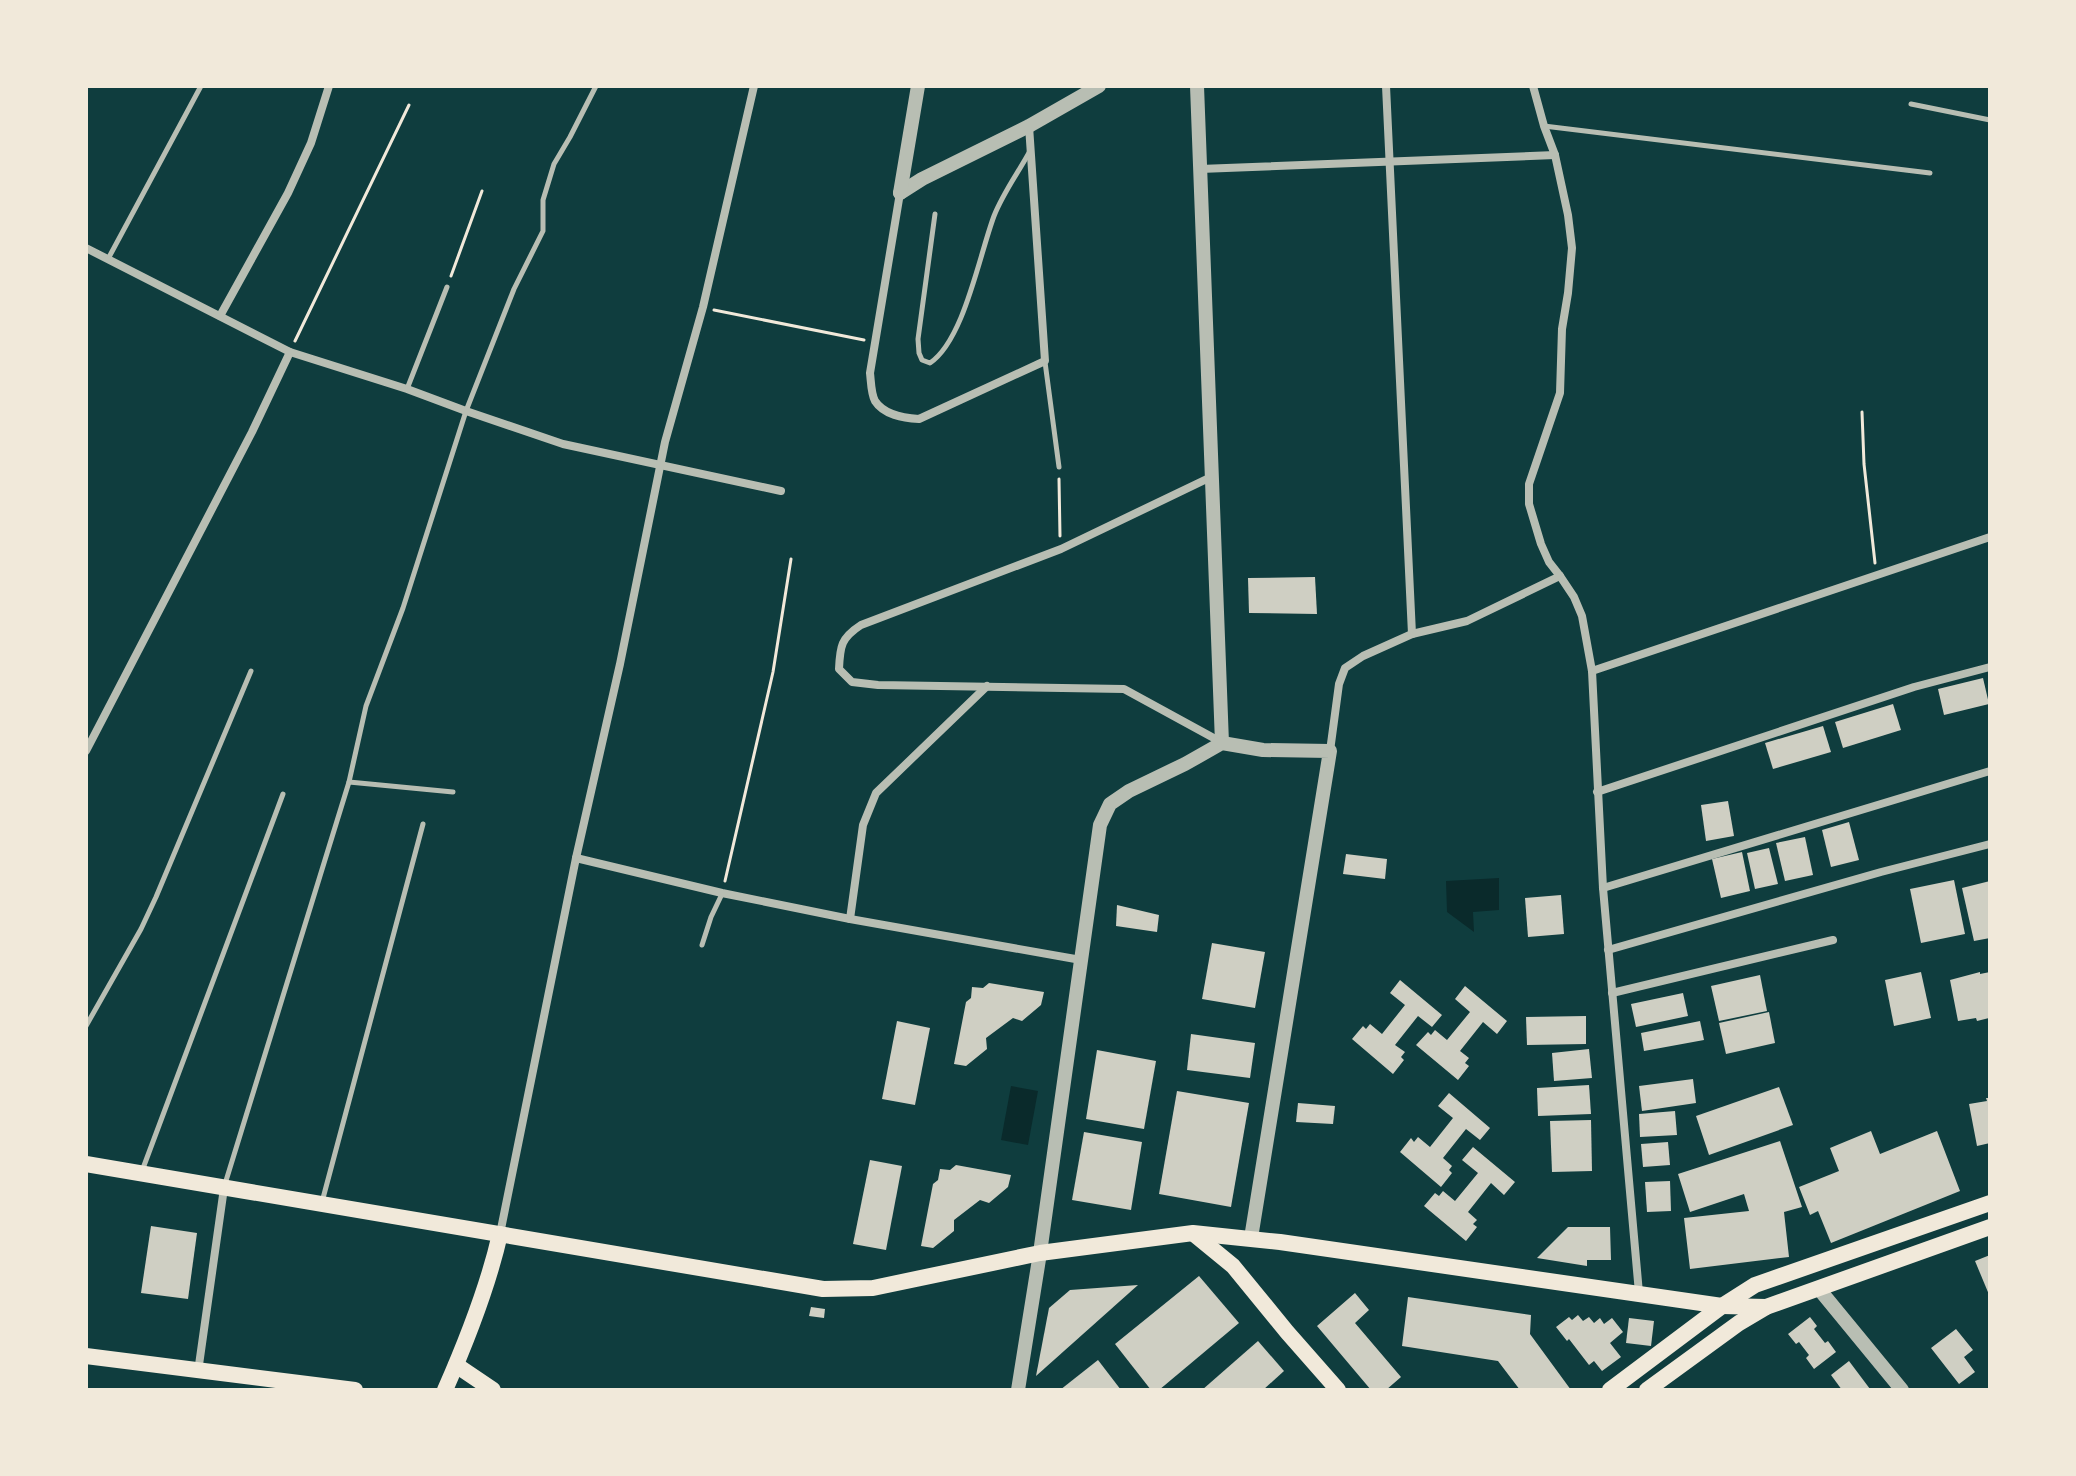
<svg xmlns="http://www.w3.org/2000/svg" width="2076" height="1476" font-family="Cabin,sans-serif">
	<rect width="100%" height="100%" fill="#0f3d3e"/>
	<!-- water -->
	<g fill="#0a2a2b">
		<polygon points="1499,878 1499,910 1473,912 1474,932 1447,912 1446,881"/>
		<polygon points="1011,1086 1038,1091 1028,1145 1001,1140"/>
	</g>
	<!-- building -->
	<g fill="#cfcfc3">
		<polygon points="1315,577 1317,614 1249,613 1248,578"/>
		<polygon points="1983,678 1989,704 1944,715 1938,689"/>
		<polygon points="1893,704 1901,730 1843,748 1835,722"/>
		<polygon points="1823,726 1831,752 1773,769 1765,743"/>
		<polygon points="1728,801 1734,836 1706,841 1701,805"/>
		<polygon points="1849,822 1859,860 1831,867 1822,830"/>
		<polygon points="1805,837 1813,875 1785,881 1776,843"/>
		<polygon points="1769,848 1778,884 1755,889 1747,853"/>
		<polygon points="1742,852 1750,891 1721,898 1712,859"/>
		<polygon points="1346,854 1387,859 1385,879 1343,874"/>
		<polygon points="1954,880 1965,934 1921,943 1910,889"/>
		<polygon points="1990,881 1990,938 1974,941 1962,888"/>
		<polygon points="1561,895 1564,934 1528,937 1525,898"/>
		<polygon points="1117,905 1159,915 1157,932 1116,926"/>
		<polygon points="1212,943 1265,952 1255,1008 1202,999"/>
		<polygon points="1921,972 1931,1018 1894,1026 1885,980"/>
		<polygon points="1980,972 1980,974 1990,972 1989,1018 1977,1021 1976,1018 1958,1021 1950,980"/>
		<polygon points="1760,975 1767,1011 1719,1021 1711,986"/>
		<polygon points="1400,980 1442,1015 1432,1027 1418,1016 1395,1045 1405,1052 1401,1057 1404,1060 1393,1074 1352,1039 1363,1026 1366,1029 1370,1024 1382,1034 1405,1005 1390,993"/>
		<polygon points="989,983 1044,992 1041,1005 1022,1021 1013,1018 986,1038 987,1049 966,1066 954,1064 966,1002 971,998 972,987 983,988"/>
		<polygon points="1465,986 1507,1021 1497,1034 1483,1022 1460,1051 1469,1058 1465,1063 1469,1066 1458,1080 1416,1045 1428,1032 1431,1035 1435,1030 1447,1040 1470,1012 1455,999"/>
		<polygon points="1683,993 1688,1016 1636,1027 1631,1004"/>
		<polygon points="1769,1012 1775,1043 1726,1054 1719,1023"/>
		<polygon points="1586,1016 1586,1044 1527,1045 1526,1017"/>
		<polygon points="897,1021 930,1028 915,1105 882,1099"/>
		<polygon points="1700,1021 1704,1040 1644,1051 1641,1033"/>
		<polygon points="1191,1034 1255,1043 1250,1078 1187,1070"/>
		<polygon points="1589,1049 1592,1078 1554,1081 1552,1053"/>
		<polygon points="1097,1050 1156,1061 1144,1129 1086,1119"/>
		<polygon points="1693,1079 1696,1103 1642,1111 1639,1086"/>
		<polygon points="1589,1085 1591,1114 1538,1116 1537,1088"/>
		<polygon points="1779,1087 1793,1125 1709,1155 1696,1116"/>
		<polygon points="1177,1091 1249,1103 1231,1207 1159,1194"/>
		<polygon points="1449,1093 1490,1128 1480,1140 1466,1129 1443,1158 1452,1166 1449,1170 1452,1173 1441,1187 1400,1152 1411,1138 1414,1142 1418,1137 1430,1147 1453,1118 1438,1106"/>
		<polygon points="1986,1098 1990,1098 1990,1143 1977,1146 1969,1104 1987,1101"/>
		<polygon points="1298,1103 1335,1106 1333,1124 1296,1122"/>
		<polygon points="1675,1111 1677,1135 1640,1137 1639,1114"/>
		<polygon points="1591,1120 1592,1171 1552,1172 1550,1121"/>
		<polygon points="1871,1131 1880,1154 1937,1131 1960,1191 1831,1243 1818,1211 1810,1215 1799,1187 1839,1171 1830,1148"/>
		<polygon points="1084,1132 1142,1142 1131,1210 1072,1200"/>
		<polygon points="1780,1141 1802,1207 1784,1212 1789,1257 1690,1269 1684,1218 1749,1211 1744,1194 1690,1212 1678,1174"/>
		<polygon points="1668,1142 1670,1165 1643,1167 1641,1144"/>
		<polygon points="1473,1147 1515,1182 1504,1195 1491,1183 1468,1212 1477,1220 1473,1224 1477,1227 1466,1241 1424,1206 1435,1193 1439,1196 1443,1191 1455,1201 1478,1173 1462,1160"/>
		<polygon points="870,1160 902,1166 886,1250 853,1244"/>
		<polygon points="956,1165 1011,1175 1008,1187 989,1203 980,1200 954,1220 954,1231 933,1248 921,1246 933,1184 938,1180 940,1169 950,1170"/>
		<polygon points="1670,1181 1671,1211 1647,1212 1645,1182"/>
		<polygon points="151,1226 197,1233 188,1299 141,1293"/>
		<polygon points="1568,1227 1610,1227 1611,1260 1587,1260 1587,1266 1537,1258"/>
		<polygon points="1990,1255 1990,1297 1975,1261"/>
		<polygon points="1199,1276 1239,1323 1159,1390 1151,1390 1115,1344"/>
		<polygon points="1138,1285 1036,1376 1049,1308 1070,1290"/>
		<polygon points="1355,1293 1369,1310 1355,1323 1401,1377 1386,1390 1371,1390 1317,1326"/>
		<polygon points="1408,1297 1531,1315 1530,1334 1571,1390 1520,1390 1498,1361 1402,1346"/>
		<polygon points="811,1307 825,1309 824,1318 809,1316"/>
		<polygon points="1578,1315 1583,1321 1589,1317 1594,1323 1600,1318 1604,1324 1612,1318 1623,1332 1610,1343 1621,1357 1602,1371 1594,1361 1589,1365 1569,1339 1567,1341 1556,1327 1569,1317 1572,1320"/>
		<polygon points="1810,1317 1817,1326 1814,1329 1825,1343 1828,1341 1836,1352 1814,1369 1806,1358 1809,1355 1799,1342 1796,1344 1788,1334"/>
		<polygon points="1629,1318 1654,1321 1651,1346 1626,1343"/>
		<polygon points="1956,1329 1973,1350 1964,1357 1975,1372 1959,1384 1931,1348"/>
		<polygon points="1258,1341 1284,1371 1263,1390 1202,1390"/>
		<polygon points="1098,1360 1121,1390 1060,1390"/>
		<polygon points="1849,1361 1870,1389 1868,1390 1842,1390 1831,1375"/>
	</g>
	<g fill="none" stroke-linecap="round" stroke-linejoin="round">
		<!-- path -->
		<g stroke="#f1e9da" stroke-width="3">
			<polyline points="451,276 482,191"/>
			<polyline points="714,310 864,340"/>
			<polyline points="295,341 409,105"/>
			<polyline points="1862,412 1864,464 1875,563"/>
			<polyline points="1059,479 1060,536"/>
			<polyline points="725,881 773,672 791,559"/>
		</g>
		<!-- service -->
		<g stroke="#b8beb3" stroke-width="5">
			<polyline points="1911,104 1990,120"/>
			<polyline points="1544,126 1930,173"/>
			<path d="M935,214L918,339L919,353L922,360L930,363C964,340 979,256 994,216C1003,193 1018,173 1030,151"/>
			<polyline points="108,259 201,86"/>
			<polyline points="1045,362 1059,467"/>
			<polyline points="407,389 447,287"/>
			<polyline points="349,782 453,792"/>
			<polyline points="702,945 711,917 722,894"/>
			<polyline points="86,1026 141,929 156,897 251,671"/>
			<polyline points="142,1171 283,794"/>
			<polyline points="225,1184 349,782 366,706 403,608 466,411 514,289 543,231 543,200 554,164 570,137 596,86"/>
			<polyline points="322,1202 423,824"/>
		</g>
		<!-- minor -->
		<g stroke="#b8beb3" stroke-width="8">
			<polyline points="1386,86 1412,634"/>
			<polyline points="1533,86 1544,126 1555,155 1568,215 1572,248 1568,293 1562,329 1560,393 1529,484 1529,504 1541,544 1549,562 1560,576 1574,597 1582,616 1592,671 1603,888 1639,1293"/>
			<polyline points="1200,169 1555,155"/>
			<path d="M900,193L870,373C871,381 871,394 875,401C884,415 903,418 919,419L1045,361L1029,126"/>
			<polyline points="86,248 290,352 407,389 466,411 563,444 781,491"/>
			<polyline points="220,316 288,193 311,143 329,86"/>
			<path d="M1211,477L1061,549L861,625C841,638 840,646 839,669L852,682L878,685L1124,689L1221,742"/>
			<polyline points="1592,671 1990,537"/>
			<polyline points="987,686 876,793 863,825 850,919 1081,960"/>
			<polyline points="86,751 252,432 290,352"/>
			<polyline points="1330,751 1339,684 1345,668 1363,656 1412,634 1467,621 1560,576"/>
			<polyline points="1597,792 1914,687 1990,667"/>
			<polyline points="576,858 722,893 850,919"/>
			<polyline points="1603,888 1990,771"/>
			<polyline points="1608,950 1881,872 1990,844"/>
			<polyline points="1612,993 1833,940"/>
			<polyline points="500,1234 576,858 620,664 665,442 703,307 754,86"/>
			<polyline points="198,1372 224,1188"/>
		</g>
		<!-- tertiary -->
		<g stroke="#b8beb3" stroke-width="14">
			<polyline points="1197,86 1222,743"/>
			<polyline points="900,193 922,179 1029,126 1099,86"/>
			<polyline points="900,193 918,86"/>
			<polyline points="1819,1289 1902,1390"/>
			<polyline points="1018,1390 1040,1253 1100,825 1110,804 1129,791 1185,764 1222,743 1263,750 1330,751 1251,1238"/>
		</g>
		<!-- secondary -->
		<g stroke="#f1e9da" stroke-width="16">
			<polyline points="86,1164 823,1289 873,1288 1040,1253 1193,1233 1280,1242 1722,1306 1766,1307"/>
			<polyline points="1194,1234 1233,1266 1287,1332 1338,1390"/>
			<path d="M445,1390C467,1340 488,1287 500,1234"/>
		</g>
		<!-- primary -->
		<g stroke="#f1e9da" stroke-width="16">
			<polyline points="86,1356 355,1390"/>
			<polyline points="456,1365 493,1390"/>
			<polyline points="1610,1390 1722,1306 1755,1285 1990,1203"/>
			<polyline points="1647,1390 1739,1323 1766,1307 1990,1227"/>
		</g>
	</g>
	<!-- border -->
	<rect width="2076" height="1476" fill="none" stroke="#f1e9da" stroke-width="176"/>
</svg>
